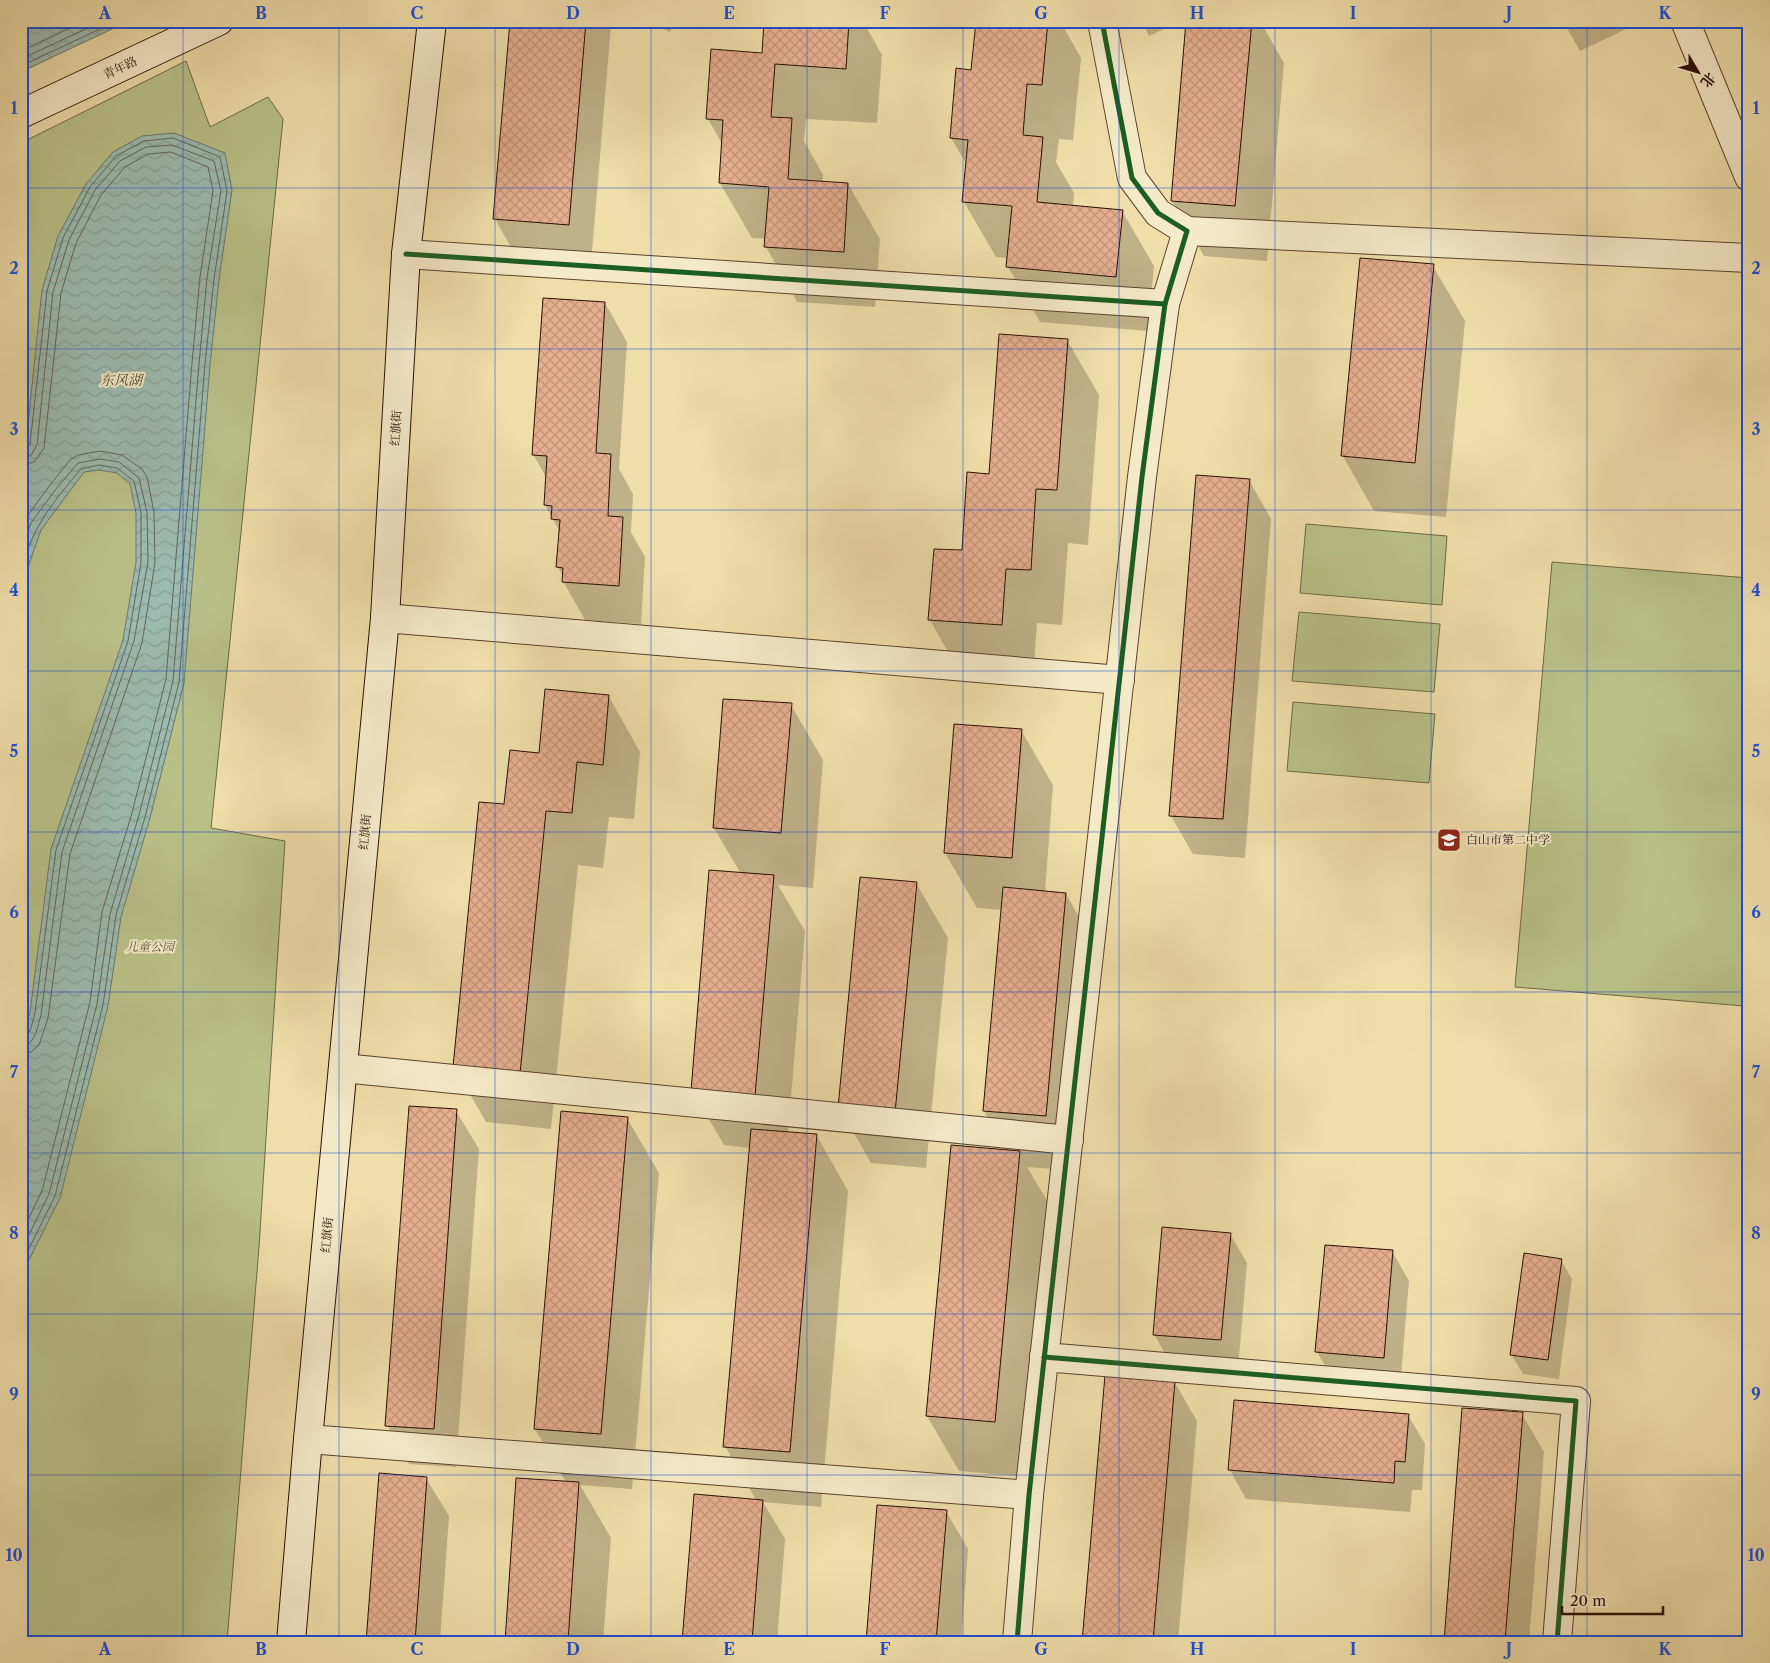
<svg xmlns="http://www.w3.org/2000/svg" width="1770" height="1663" font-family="'Libre Caslon Text','Noto Serif SC',serif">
	<defs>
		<pattern id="water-waves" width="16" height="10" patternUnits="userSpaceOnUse" patternTransform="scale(1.25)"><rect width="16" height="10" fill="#9cbbb1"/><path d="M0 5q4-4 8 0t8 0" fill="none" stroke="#86a097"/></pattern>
		<pattern id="building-cross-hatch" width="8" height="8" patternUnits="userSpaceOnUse" patternTransform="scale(1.25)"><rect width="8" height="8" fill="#e5ae8f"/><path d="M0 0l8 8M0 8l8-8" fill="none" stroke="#c4947a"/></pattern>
	</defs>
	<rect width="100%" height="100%" fill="#efdeaa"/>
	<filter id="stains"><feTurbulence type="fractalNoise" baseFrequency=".004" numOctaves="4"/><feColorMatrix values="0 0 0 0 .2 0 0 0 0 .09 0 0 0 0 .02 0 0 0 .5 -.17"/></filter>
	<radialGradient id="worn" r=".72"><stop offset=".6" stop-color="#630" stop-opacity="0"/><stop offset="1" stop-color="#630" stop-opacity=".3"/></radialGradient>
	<!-- park -->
	<g fill="#b9c188" stroke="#716846">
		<polygon points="186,61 210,127 268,97 283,119 211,828 285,841 259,1247 227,1642 21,1642 21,143"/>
		<polygon points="1306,524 1447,536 1442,605 1300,593"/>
		<polygon points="1552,562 1749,578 1749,947 1744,1006 1515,987"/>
		<polygon points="1299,612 1440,624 1434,692 1292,681"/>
		<polygon points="1293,702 1435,714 1429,783 1287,771"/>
	</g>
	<!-- water -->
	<g fill="url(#water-waves)" stroke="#6e766c">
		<polygon points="21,21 129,21 21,72"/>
		<polygon points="174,133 225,153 232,190 219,280 210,365 184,683 150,818 121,917 108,1006 60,1198 21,1276 21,1042 30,1012 51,849 123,640 136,562 136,513 130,484 117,473 99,470 84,472 41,530 28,567 21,634 21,449 26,443 42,290 58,236 86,184 113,152 142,136"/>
	</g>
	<!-- shadow -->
	<g fill="#0003">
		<polygon points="511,21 608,21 611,26 591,263 517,258 495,219"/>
		<polygon points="647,21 675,21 670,32"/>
		<polygon points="765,21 863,21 882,55 877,123 806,119 804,141 823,175 823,182 848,184 880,239 875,307 797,302 766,247 766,239 752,238 720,183 723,145 708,119 763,54"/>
		<polygon points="977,21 1060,21 1081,58 1073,140 1059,139 1056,162 1074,193 1073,207 1122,211 1154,266 1148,331 1040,322 1008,267 1009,258 996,257 964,202 967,165 951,138 972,71"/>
		<polygon points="1141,21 1181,21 1149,36"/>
		<polygon points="1188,21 1260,21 1284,63 1267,261 1204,256 1172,201"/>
		<polygon points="1373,21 1388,21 1376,27"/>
		<polygon points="1563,21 1643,21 1580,51"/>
		<polygon points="1433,266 1465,321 1446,517 1374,511 1343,456"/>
		<polygon points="605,303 627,342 619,469 633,494 631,532 645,557 641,624 585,620 563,581 563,577 558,567 560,532 545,505 547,479 533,454"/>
		<polygon points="1067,340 1099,395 1088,545 1068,543 1062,625 1037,623 1033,680 961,675 930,620 935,550 963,551 990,475"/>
		<polygon points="1249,480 1271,519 1245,858 1193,854 1171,816"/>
		<polygon points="609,697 640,752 634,819 609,817 603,868 578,865 551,1129 486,1122 454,1067 505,805 540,754"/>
		<polygon points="791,705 823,760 813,888 778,885 805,931 788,1133 817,1136 848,1191 821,1507 763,1502 785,1539 777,1642 684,1642 756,1500 725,1446 750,1148 724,1145 692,1090 741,874 714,828"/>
		<polygon points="1021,730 1053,785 1045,892 1066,894 1097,949 1077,1171 1027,1167 1051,1207 1026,1477 959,1471 927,1416 1007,1151 984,1111 1002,910 977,908 945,853"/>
		<polygon points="916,883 948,938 926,1168 871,1163 839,1107"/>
		<polygon points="456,1111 479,1149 456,1467 409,1464 387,1425"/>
		<polygon points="627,1118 659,1173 632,1489 580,1485 611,1538 603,1642 506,1642 566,1482 535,1429"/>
		<polygon points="1230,1234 1247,1263 1238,1369 1171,1364 1154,1334"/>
		<polygon points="1392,1251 1409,1281 1400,1387 1334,1381 1317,1352"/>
		<polygon points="1561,1260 1572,1279 1559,1379 1523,1374 1511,1354"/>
		<polygon points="1175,1383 1197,1421 1178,1642 1083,1642"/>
		<polygon points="1522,1414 1544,1452 1529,1642 1445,1642"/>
		<polygon points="1408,1415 1425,1444 1422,1490 1412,1490 1410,1512 1246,1499 1230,1470"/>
		<polygon points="426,1478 449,1516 440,1642 368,1642"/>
		<polygon points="946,1511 968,1549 961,1642 868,1642"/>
	</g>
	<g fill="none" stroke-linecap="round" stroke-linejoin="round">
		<!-- shore -->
		<g stroke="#62655b" stroke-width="1">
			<polyline points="21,51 85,21"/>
			<polyline points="21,59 103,21"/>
			<polyline points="21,66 117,21"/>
			<polyline points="21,452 27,450 30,444 47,291 63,238 90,187 116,156 144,141 173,138 220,157 227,191 214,279 205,364 179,682 145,817 116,915 103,1005 55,1196 21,1265"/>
			<polyline points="21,458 31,455 37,445 53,292 69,240 95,190 120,161 146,147 172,145 214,161 221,191 207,278 199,364 173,681 139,815 110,914 97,1004 49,1194 21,1251"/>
			<polyline points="21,465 34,462 44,448 61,293 76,243 101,195 125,167 148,154 171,152 208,167 213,191 200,277 192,363 166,679 132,813 102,912 90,1002 42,1191 21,1234"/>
			<polyline points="21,528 25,519 50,485 70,460 78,455 100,451 122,455 142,469 147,477 154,512 155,563 142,643 70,854 48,1018 39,1045 31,1052 21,1053"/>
			<path d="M21,551L31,523L56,489L78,463L100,459L119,462L139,478L147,512L148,562L134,641L62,852L41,1015C37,1027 36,1045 21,1046"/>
			<path d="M21,580C26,534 52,503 81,469L99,465L117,468L134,481L141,512V563L128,641L56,850L35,1013C32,1022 31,1038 21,1040"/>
		</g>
	</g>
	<!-- building -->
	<g fill="url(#building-cross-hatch)" stroke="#290f05">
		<polygon points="510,21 586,21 569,225 493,219"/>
		<polygon points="764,21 849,21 846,69 775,64 771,117 792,118 788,179 848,183 844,252 764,247 769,187 719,183 723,120 706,119 711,49 762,53"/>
		<polygon points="976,21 1048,21 1042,85 1027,84 1023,135 1043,137 1037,202 1123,210 1116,277 1006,267 1012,206 962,202 968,140 950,138 956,68 971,70"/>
		<polygon points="1186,21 1252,21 1235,206 1171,201"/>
		<polygon points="1360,258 1434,264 1415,463 1341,456"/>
		<polygon points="543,298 605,302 596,453 611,454 608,516 623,517 619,586 562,582 563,568 556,567 560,520 551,519 552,506 544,505 547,456 532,455"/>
		<polygon points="999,334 1068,339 1057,490 1036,489 1031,570 1006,569 1002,625 928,620 934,549 962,550 967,472 989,474"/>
		<polygon points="1196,475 1250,479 1223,819 1169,816"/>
		<polygon points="545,689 609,695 603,765 577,762 572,813 546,811 520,1074 453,1067 479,802 504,804 510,750 539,753"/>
		<polygon points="723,699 792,703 781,833 713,828"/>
		<polygon points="954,724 1022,729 1012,858 944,853"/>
		<polygon points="709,870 774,875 755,1096 691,1091"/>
		<polygon points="860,877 917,882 895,1113 838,1108"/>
		<polygon points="1003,887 1066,893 1046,1116 983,1111"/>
		<polygon points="409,1106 457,1109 434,1429 385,1426"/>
		<polygon points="561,1111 628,1117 601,1434 534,1429"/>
		<polygon points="751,1129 817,1134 790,1452 723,1447"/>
		<polygon points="951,1145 1020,1151 995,1422 926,1416"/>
		<polygon points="1162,1227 1231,1233 1221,1340 1153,1335"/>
		<polygon points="1325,1245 1393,1250 1384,1358 1315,1352"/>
		<polygon points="1524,1253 1562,1259 1548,1360 1510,1355"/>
		<polygon points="1105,1375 1175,1381 1153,1642 1082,1642"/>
		<polygon points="1234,1400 1409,1414 1405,1462 1395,1461 1394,1483 1228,1470"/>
		<polygon points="1462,1408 1523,1412 1505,1642 1444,1642"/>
		<polygon points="379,1473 427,1477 415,1642 366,1642"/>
		<polygon points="516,1478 579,1482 568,1642 505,1642"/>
		<polygon points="694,1494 763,1500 752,1642 682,1642"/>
		<polygon points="877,1505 947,1510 936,1642 866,1642"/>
	</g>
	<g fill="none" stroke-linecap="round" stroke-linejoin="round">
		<!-- street casing -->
		<g stroke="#5a432e" stroke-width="30">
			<g id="street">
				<polyline points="1685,21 1749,177"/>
				<polyline points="1187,231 1749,258"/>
				<polyline points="406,254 1165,304"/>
				<polyline points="385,618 1120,680"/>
				<polyline points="343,1068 1069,1140"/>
				<polyline points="1044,1357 1576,1401 1557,1642"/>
				<polyline points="308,1439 1029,1495"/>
				<polyline points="1017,1642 1029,1495 1142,477 1165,304 1187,231 1158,213 1132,178 1102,21"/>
			</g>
		</g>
		<!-- secondary casing -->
		<g stroke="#290f05" stroke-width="30">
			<g id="secondary">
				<polyline points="21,114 219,21"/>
				<polyline points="291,1642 308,1439 385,618 406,254 432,21"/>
			</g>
		</g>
		<!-- street -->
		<use href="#street" stroke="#f5eac8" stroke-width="28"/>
		<!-- secondary -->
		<use href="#secondary" stroke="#f5eac8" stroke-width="28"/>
		<!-- cycleway casing -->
		<g stroke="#f5eac8" stroke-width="8">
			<g id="cycleway">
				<polyline points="406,254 1165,304"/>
				<polyline points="1044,1357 1576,1401 1557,1642"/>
				<polyline points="1017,1642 1029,1495 1142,477 1165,304 1187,231 1158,213 1132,178 1102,21"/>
			</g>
		</g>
		<!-- cycleway -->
		<use href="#cycleway" stroke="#1b5e20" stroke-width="5"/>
	</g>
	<!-- grid -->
	<path fill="none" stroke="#1d4ed8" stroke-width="1" stroke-opacity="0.55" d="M183,21V1642M339,21V1642M495,21V1642M651,21V1642M807,21V1642M963,21V1642M1119,21V1642M1275,21V1642M1431,21V1642M1587,21V1642M21,188H1749M21,349H1749M21,510H1749M21,671H1749M21,832H1749M21,992H1749M21,1153H1749M21,1314H1749M21,1475H1749"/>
	<!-- icons -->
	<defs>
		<g id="school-square" transform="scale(1.25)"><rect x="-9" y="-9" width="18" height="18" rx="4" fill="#8f2418" stroke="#f5eac8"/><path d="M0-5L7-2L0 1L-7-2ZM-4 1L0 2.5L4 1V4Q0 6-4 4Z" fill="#fff"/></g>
	</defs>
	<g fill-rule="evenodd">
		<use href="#school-square" x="1449" y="840"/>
	</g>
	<g text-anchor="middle" stroke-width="4" stroke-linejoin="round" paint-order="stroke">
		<!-- street labels -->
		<g font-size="12" fill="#290f05" stroke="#f5eac8">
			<text transform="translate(120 68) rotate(-25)" y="4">青年路</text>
			<text transform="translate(396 428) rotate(-87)" y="4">红旗街</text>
			<text transform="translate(365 832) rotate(-85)" y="4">红旗街</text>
			<text transform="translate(327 1235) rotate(-85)" y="4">红旗街</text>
		</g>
		<!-- poi labels -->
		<g font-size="12" fill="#290f05" stroke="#f5eac8" text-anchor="start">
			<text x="1466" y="844">白山市第二中学</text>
		</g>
		<!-- park labels -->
		<g font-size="12" font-style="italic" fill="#5b4d33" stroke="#f5eac8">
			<text x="150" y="951">儿童公园</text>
		</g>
		<!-- water labels -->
		<g font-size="14" font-style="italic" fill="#514b41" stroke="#f5eac8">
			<text x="121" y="385">东风湖</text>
		</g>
	</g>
	<!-- margin -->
	<rect width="1770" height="1663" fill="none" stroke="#efdeaa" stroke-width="55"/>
	<!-- north arrow -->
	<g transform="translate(1698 72) rotate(128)" stroke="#f5eac8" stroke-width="4" paint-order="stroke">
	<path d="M0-4L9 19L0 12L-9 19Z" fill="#290f05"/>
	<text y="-8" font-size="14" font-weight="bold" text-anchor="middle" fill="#290f05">北</text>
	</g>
	<!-- scale -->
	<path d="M1562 1606v8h101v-8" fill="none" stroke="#290f05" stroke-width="2.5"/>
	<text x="1570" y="1606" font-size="15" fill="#290f05" stroke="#f5eac8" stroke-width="4" paint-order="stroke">20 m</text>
	<rect x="28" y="28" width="1714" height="1608" fill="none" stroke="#1d4ed8" stroke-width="2"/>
	<g font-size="16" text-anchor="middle" font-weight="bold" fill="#1d4ed8">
		<text x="105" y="19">A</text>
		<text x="261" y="19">B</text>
		<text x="417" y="19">C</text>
		<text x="573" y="19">D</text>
		<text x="729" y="19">E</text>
		<text x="885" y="19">F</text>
		<text x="1041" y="19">G</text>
		<text x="1197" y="19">H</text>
		<text x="1353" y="19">I</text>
		<text x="1509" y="19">J</text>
		<text x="1665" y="19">K</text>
		<text x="14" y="114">1</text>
		<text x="1756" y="114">1</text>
		<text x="14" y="274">2</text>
		<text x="1756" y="274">2</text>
		<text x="14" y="435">3</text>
		<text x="1756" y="435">3</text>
		<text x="14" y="596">4</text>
		<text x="1756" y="596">4</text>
		<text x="14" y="757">5</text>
		<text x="1756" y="757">5</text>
		<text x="14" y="918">6</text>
		<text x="1756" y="918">6</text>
		<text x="14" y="1078">7</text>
		<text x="1756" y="1078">7</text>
		<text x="14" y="1239">8</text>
		<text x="1756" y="1239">8</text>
		<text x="14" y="1400">9</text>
		<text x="1756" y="1400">9</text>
		<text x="14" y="1561">10</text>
		<text x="1756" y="1561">10</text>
		<text x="105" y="1655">A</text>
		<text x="261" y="1655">B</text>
		<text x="417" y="1655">C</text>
		<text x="573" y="1655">D</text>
		<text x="729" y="1655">E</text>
		<text x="885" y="1655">F</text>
		<text x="1041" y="1655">G</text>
		<text x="1197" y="1655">H</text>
		<text x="1353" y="1655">I</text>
		<text x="1509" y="1655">J</text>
		<text x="1665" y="1655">K</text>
	</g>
	<rect width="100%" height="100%" filter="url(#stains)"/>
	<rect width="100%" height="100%" fill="url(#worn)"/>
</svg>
